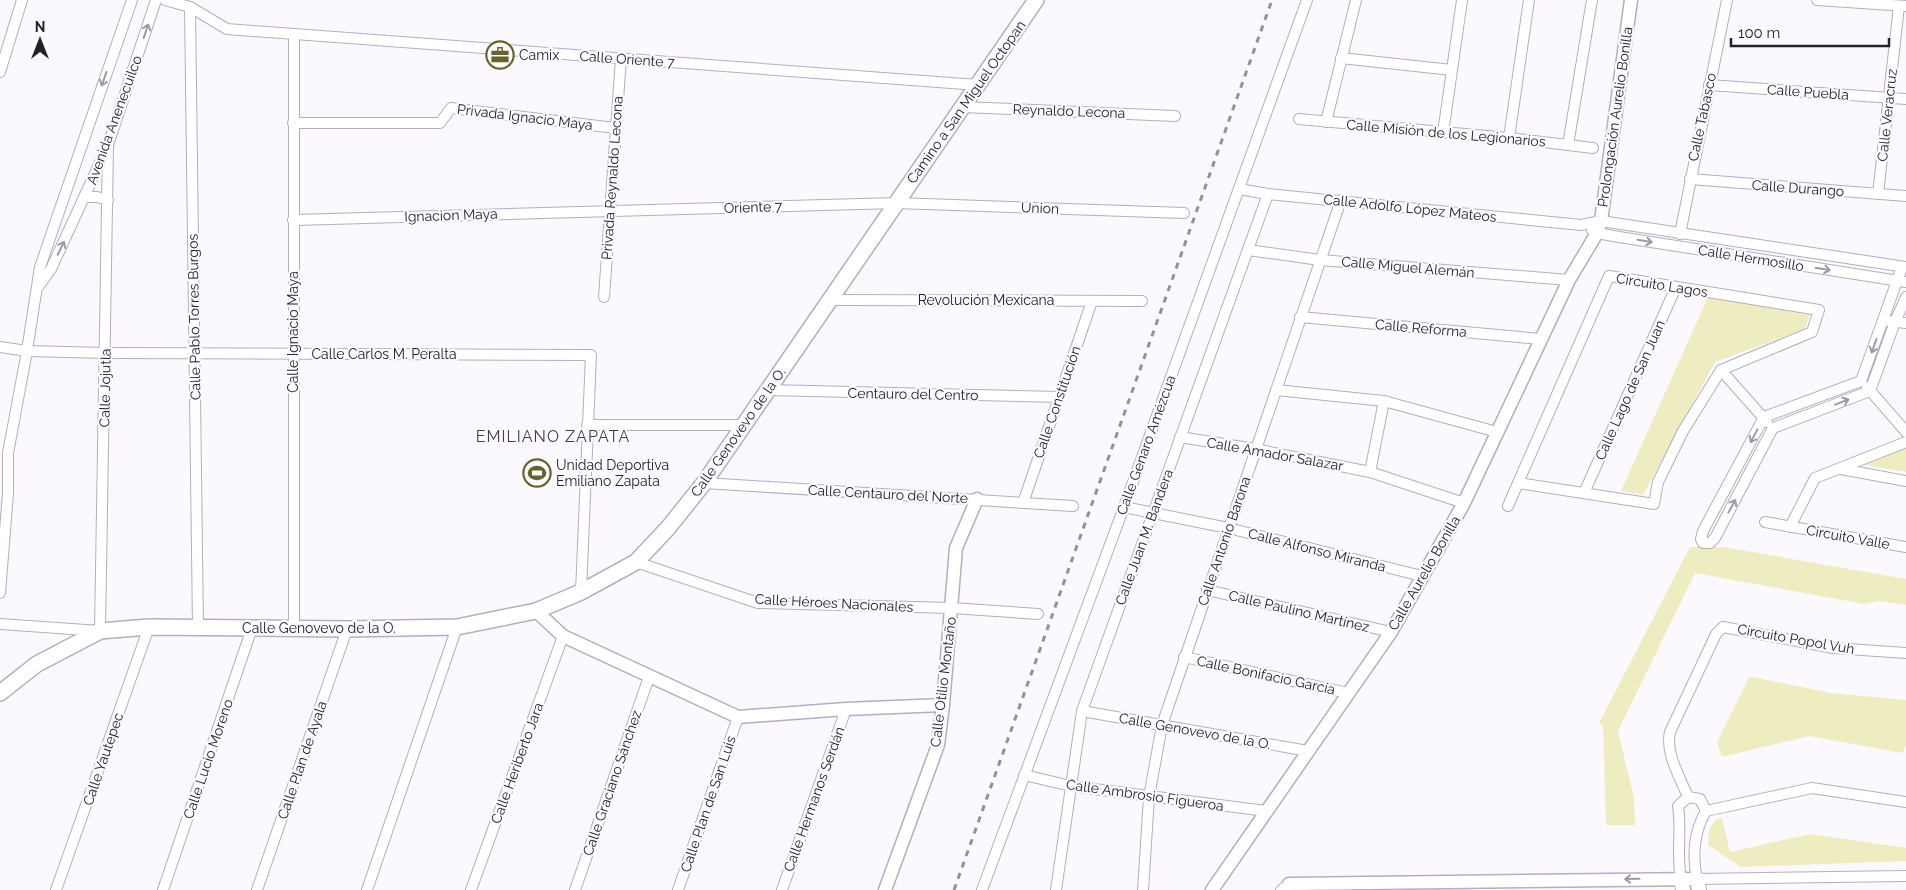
<svg xmlns="http://www.w3.org/2000/svg" width="1906" height="890" font-family="Raleway,sans-serif">
	<rect width="100%" height="100%" fill="#fcf9fe"/>
	<!-- green -->
	<g fill="#eeedc2">
		<polygon points="1708,297 1810,315 1805,329 1715,362 1643,495 1621,491"/>
		<polygon points="1906,448 1906,472 1863,465"/>
		<polygon points="1690,547 1724,547 1906,579 1906,605 1878,601 1864,604 1695,573 1618,731 1634,798 1635,825 1606,825 1603,726 1599,723"/>
		<polygon points="1753,677 1831,693 1906,700 1906,745 1902,753 1809,736 1722,757 1717,742 1749,678"/>
		<polygon points="1722,818 1730,852 1810,834 1906,848 1906,861 1741,867 1708,845 1709,830 1715,820"/>
	</g>
	<g fill="none" stroke-linecap="round" stroke-linejoin="round">
		<!-- minor casing -->
		<g stroke="#b7acc4" stroke-width="12">
			<g id="minor">
				<polyline points="165,0 190,7 227,29 978,85"/>
				<polyline points="1817,0 1906,6"/>
				<polyline points="190,7 198,628"/>
				<polyline points="1341,58 1452,70"/>
				<polyline points="0,72 22,0"/>
				<polyline points="1709,85 1906,99"/>
				<polyline points="962,107 1175,116"/>
				<polyline points="1299,119 1509,138 1593,148"/>
				<polyline points="1326,122 1356,0"/>
				<polyline points="293,123 440,123 451,108 615,128"/>
				<polyline points="1443,133 1462,0"/>
				<polyline points="1509,138 1529,0"/>
				<polyline points="1568,145 1592,0"/>
				<polyline points="1690,179 1906,196"/>
				<polyline points="1239,189 1268,194 1581,225 1601,221 1906,267"/>
				<polyline points="1878,194 1899,6"/>
				<polyline points="85,197 97,197 108,200"/>
				<polyline points="293,220 896,203 1184,213"/>
				<polyline points="1592,230 1597,233 1619,237 1906,282"/>
				<polyline points="1680,234 1727,0"/>
				<polyline points="1248,250 1320,260 1569,280"/>
				<polyline points="1902,267 1861,381 1764,417 1703,531 1701,539 1703,543 1710,543 1715,538 1773,428 1870,391 1895,322 1906,297"/>
				<polyline points="38,287 51,269 108,145 156,0"/>
				<polyline points="604,297 621,58"/>
				<polyline points="830,300 1142,301"/>
				<polyline points="1300,317 1541,339"/>
				<polyline points="1888,321 1906,323"/>
				<polyline points="0,347 27,351 106,353 591,355 581,592"/>
				<polyline points="1721,370 1767,422"/>
				<polyline points="1867,387 1906,432"/>
				<polyline points="768,390 1059,397"/>
				<polyline points="1276,390 1384,401 1497,432"/>
				<polyline points="587,425 744,425"/>
				<polyline points="1180,437 1255,449 1370,472 1464,503"/>
				<polyline points="1841,469 1906,481"/>
				<polyline points="1370,472 1384,401"/>
				<polyline points="704,483 1073,506"/>
				<polyline points="1584,493 1676,287"/>
				<polyline points="1023,503 1092,301"/>
				<polyline points="1508,506 1518,483 1609,276 1819,310 1812,332 1721,370 1683,431 1658,482 1654,504 1518,483"/>
				<polyline points="1124,507 1228,528 1422,576"/>
				<polyline points="1765,522 1906,547"/>
				<polyline points="1790,527 1815,478 1906,442"/>
				<polyline points="636,562 758,603 952,608 1038,614"/>
				<polyline points="1207,590 1391,632"/>
				<polyline points="0,593 8,493 8,453 27,351 40,267 132,0"/>
				<polyline points="0,624 100,631 108,145"/>
				<polyline points="294,629 294,35"/>
				<polyline points="1184,657 1348,693"/>
				<polyline points="1082,711 1308,751"/>
				<polyline points="1024,775 1071,786 1266,811"/>
				<path d="M1688,797C1680,777 1665,753 1670,732L1716,634L1723,627L1833,648L1906,653"/>
				<polyline points="1688,797 1700,799 1706,811"/>
				<path d="M1906,802L1812,788L1706,811C1694,831 1692,856 1697,879L1906,876"/>
				<path d="M1681,879C1676,853 1682,831 1678,806L1688,797"/>
				<polyline points="56,890 149,627"/>
				<polyline points="163,890 252,628"/>
				<polyline points="257,890 347,629"/>
				<polyline points="367,890 457,627"/>
				<polyline points="471,890 563,636"/>
				<polyline points="575,890 649,677"/>
				<polyline points="678,890 738,717"/>
				<polyline points="782,890 846,709"/>
				<polyline points="982,890 1124,507 1307,0"/>
				<polyline points="1056,890 1082,711 1268,194"/>
				<polyline points="1143,890 1149,797 1162,725 1341,200"/>
				<polyline points="1281,890 1289,884"/>
			</g>
		</g>
		<!-- tertiary casing -->
		<g stroke="#b7acc4" stroke-width="15">
			<g id="tertiary">
				<polyline points="536,611 563,636 738,717 846,709 943,705"/>
				<polyline points="1289,884 1697,879"/>
				<polyline points="885,890 938,745 943,705 956,548 977,499"/>
				<polyline points="1212,890 1391,632 1464,503 1569,280 1597,233 1601,221 1631,0"/>
			</g>
		</g>
		<!-- secondary casing -->
		<g stroke="#b7acc4" stroke-width="16">
			<g id="secondary">
				<polyline points="1681,879 1683,890"/>
				<polyline points="1697,879 1699,890"/>
			</g>
		</g>
		<!-- primary casing -->
		<g stroke="#b7acc4" stroke-width="18">
			<polyline id="primary" points="0,693 37,664 100,631 149,627 347,629 457,627 536,611 581,592 636,562 668,528 704,483 1036,0"/>
		</g>
		<!-- minor -->
		<use href="#minor" stroke="#fff" stroke-width="10"/>
		<!-- tertiary -->
		<use href="#tertiary" stroke="#fff" stroke-width="12"/>
		<!-- secondary -->
		<use href="#secondary" stroke="#fff" stroke-width="14"/>
		<!-- primary -->
		<use href="#primary" stroke="#fff" stroke-width="15"/>
		<!-- rail -->
		<polyline stroke="#959198" stroke-width="3" stroke-dasharray="6 6" stroke-linecap="butt" points="954,890 1272,0"/>
	</g>
	<!-- one-way arrows -->
	<defs><path id="oneway-shaft" d="M-6 0H5M1.5-3L5.5 0L1.5 3" fill="none" stroke-width="1.6" stroke-linecap="round" stroke-linejoin="round" transform="scale(1.25)"/></defs>
	<g stroke="#9d9b9f">
		<use href="#oneway-shaft" transform="translate(146 31) rotate(-72)"/>
		<use href="#oneway-shaft" transform="translate(104 79) rotate(109)"/>
		<use href="#oneway-shaft" transform="translate(1645 241) rotate(9)"/>
		<use href="#oneway-shaft" transform="translate(61 248) rotate(-64)"/>
		<use href="#oneway-shaft" transform="translate(1823 269) rotate(9)"/>
		<use href="#oneway-shaft" transform="translate(1874 346) rotate(110)"/>
		<use href="#oneway-shaft" transform="translate(1842 402) rotate(-21)"/>
		<use href="#oneway-shaft" transform="translate(1754 436) rotate(118)"/>
		<use href="#oneway-shaft" transform="translate(1732 506) rotate(-62)"/>
		<use href="#oneway-shaft" transform="translate(1632 879) rotate(179)"/>
	</g>
	<!-- icons -->
	<defs>
		<g id="office-ring" transform="scale(1.4375)"><circle r="9.5" fill="#fcf9fe" stroke="#656330" stroke-width="1.5"/><path d="M-6-3h4V-5.5h4V-3h4V5H-6ZM-1-4.5V-3h2v-1.5ZM-6 0V1H6V0Z" fill="#656330"/></g>
		<g id="stadium-ring" transform="scale(1.4375)"><circle r="9.5" fill="#fcf9fe" stroke="#656330" stroke-width="1.5"/><path d="M0-5a6.5 5 0 1 0 0 10a6.5 5 0 1 0 0-10ZM-3.5-1.8h7v3.6h-7Z" fill="#656330"/></g>
	</defs>
	<g fill-rule="evenodd">
		<use href="#office-ring" x="500" y="55"/>
		<use href="#stadium-ring" x="537" y="473"/>
	</g>
	<g text-anchor="middle" stroke-width="4.5" stroke-linejoin="round" paint-order="stroke">
		<!-- poi labels -->
		<g font-size="14" fill="#25212a" stroke="#fcf9fe" text-anchor="start">
			<text x="519" y="60">Camix</text>
			<text x="556" y="470">Unidad Deportiva<tspan x="556" dy="16">Emiliano Zapata</tspan></text>
		</g>
		<!-- street labels -->
		<g font-size="14" fill="#25212a" stroke="#fcf9fe">
			<text transform="translate(627 59) rotate(4)" y="5">Calle Oriente 7</text>
			<text transform="translate(1808 92) rotate(4)" y="5">Calle Puebla</text>
			<text transform="translate(966 102) rotate(-55)" y="5">Camino a San Miguel Octopan</text>
			<text transform="translate(1069 111) rotate(2)" y="5">Reynaldo Lecona</text>
			<text transform="translate(1887 115) rotate(-84)" y="5">Calle Veracruz</text>
			<text transform="translate(525 117) rotate(7)" y="5">Privada Ignacio Maya</text>
			<text transform="translate(1615 117) rotate(-82)" y="5">Prolongación Aurelio Bonilla</text>
			<text transform="translate(1702 117) rotate(-78)" y="5">Calle Tabasco</text>
			<text transform="translate(114 120) rotate(-70)" y="5">Avenida Anenecuilco</text>
			<text transform="translate(1446 133) rotate(5)" y="5">Calle Misión de los Legionarios</text>
			<text transform="translate(612 178) rotate(-86)" y="5">Privada Reynaldo Lecona</text>
			<text transform="translate(1798 188) rotate(4)" y="5">Calle Durango</text>
			<text transform="translate(753 207) rotate(-2)" y="5">Oriente 7</text>
			<text transform="translate(1040 208) rotate(2)" y="5">Union</text>
			<text transform="translate(1410 208) rotate(6)" y="5">Calle Adolfo López Mateos</text>
			<text transform="translate(451 215) rotate(-2)" y="5">Ignacion Maya</text>
			<text transform="translate(1751 258) rotate(9)" y="5">Calle Hermosillo</text>
			<text transform="translate(1408 267) rotate(5)" y="5">Calle Miguel Alemán</text>
			<text transform="translate(1662 285) rotate(9)" y="5">Circuito Lagos</text>
			<text x="986" y="305">Revolución Mexicana</text>
			<text transform="translate(194 317) rotate(-91)" y="5">Calle Pablo Torres Burgos</text>
			<text transform="translate(1421 328) rotate(5)" y="5">Calle Reforma</text>
			<text transform="translate(293 332) rotate(-90)" y="5">Calle Ignacio Maya</text>
			<text x="384" y="359">Calle Carlos M. Peralta</text>
			<text transform="translate(105 388) rotate(-89)" y="5">Calle Jojutla</text>
			<text transform="translate(1630 390) rotate(-66)" y="5">Calle Lago de San Juan</text>
			<text transform="translate(913 394) rotate(1)" y="5">Centauro del Centro</text>
			<text transform="translate(1057 402) rotate(-71)" y="5">Calle Constitución</text>
			<text transform="translate(738 432) rotate(-55)" y="5">Calle Genovevo de la O.</text>
			<text transform="translate(1146 445) rotate(-70)" y="5">Calle Genaro Amézcua</text>
			<text transform="translate(1275 454) rotate(10)" y="5">Calle Amador Salazar</text>
			<text transform="translate(888 494) rotate(3)" y="5">Calle Centauro del Norte</text>
			<text transform="translate(1144 537) rotate(-70)" y="5">Calle Juan M. Bandera</text>
			<text transform="translate(1848 537) rotate(10)" y="5">Circuito Valle</text>
			<text transform="translate(1224 541) rotate(-71)" y="5">Calle Antonio Barona</text>
			<text transform="translate(1317 550) rotate(14)" y="5">Calle Alfonso Miranda</text>
			<text transform="translate(1424 573) rotate(-60)" y="5">Calle Aurelio Bonilla</text>
			<text transform="translate(834 603) rotate(3)" y="5">Calle Héroes Nacionales</text>
			<text transform="translate(1299 611) rotate(13)" y="5">Calle Paulino Martínez</text>
			<text x="319" y="633">Calle Genovevo de la O.</text>
			<text transform="translate(1796 639) rotate(10)" y="5">Circuito Popol Vuh</text>
			<text transform="translate(1266 675) rotate(12)" y="5">Calle Bonifacio García</text>
			<text transform="translate(943 682) rotate(-83)" y="5">Calle Otilio Montaño</text>
			<text transform="translate(1195 731) rotate(10)" y="5">Calle Genovevo de la O.</text>
			<text transform="translate(103 759) rotate(-71)" y="5">Calle Yautepec</text>
			<text transform="translate(208 759) rotate(-71)" y="5">Calle Lucio Moreno</text>
			<text transform="translate(302 760) rotate(-71)" y="5">Calle Plan de Ayala</text>
			<text transform="translate(517 763) rotate(-70)" y="5">Calle Heriberto Jara</text>
			<text transform="translate(612 783) rotate(-71)" y="5">Calle Graciano Sánchez</text>
			<text transform="translate(1145 795) rotate(8)" y="5">Calle Ambrosio Figueroa</text>
			<text transform="translate(814 799) rotate(-70)" y="5">Calle Hermanos Serdán</text>
			<text transform="translate(708 804) rotate(-71)" y="5">Calle Plan de San Luis</text>
		</g>
		<!-- quarter labels -->
		<g font-size="16" letter-spacing="1" fill="#463c51" stroke="#fcf9fe">
			<text x="553" y="442">EMILIANO ZAPATA</text>
		</g>
	</g>
	<!-- north arrow -->
	<g transform="translate(40 40)" stroke="#fcf9fe" stroke-width="4" paint-order="stroke">
	<path d="M0-4L9 19L0 12L-9 19Z" fill="#25212a"/>
	<text y="-8" font-size="14" font-weight="bold" text-anchor="middle" fill="#25212a">N</text>
	</g>
	<!-- scale -->
	<path d="M1731 38v8h158v-8" fill="none" stroke="#25212a" stroke-width="2.5"/>
	<text x="1738" y="38" font-size="15" fill="#25212a" stroke="#fcf9fe" stroke-width="4" paint-order="stroke">100 m</text>
</svg>
